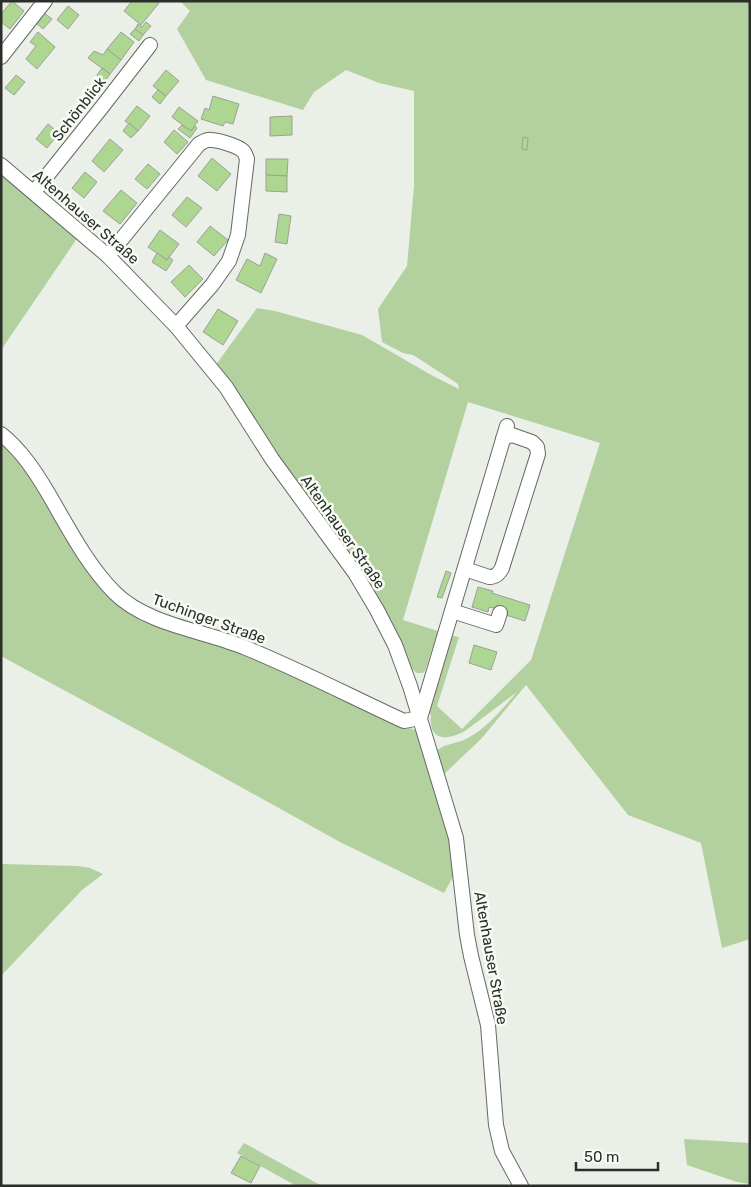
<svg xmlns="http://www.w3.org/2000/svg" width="751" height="1187" font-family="Rubik,sans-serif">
	<rect width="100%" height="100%" fill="#eaefe7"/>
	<!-- green -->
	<g fill="#b3d09f">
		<path d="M180,1H750V939L722,948L701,843L628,815L526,685L481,739L442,776L436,752C443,743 458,744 468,738C488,727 502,709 517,692L465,731C447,741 428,741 431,715L426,710L450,635L459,637L437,706L462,729L531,660L600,443L468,402L403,620L438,631L425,671L423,673H417L410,667L299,489L215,366L257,308L275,311L362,335L433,376L459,389L458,384L413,355L403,353L382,342L378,309L407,266L414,186V91L379,83L346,70L314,92L303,110L206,80L177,29L190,11Z"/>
		<polygon points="1,172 78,237 1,350"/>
		<polygon points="1,437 8,443 107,589 419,732 450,834 454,875 444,893 340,842 167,746 1,656"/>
		<polygon points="1,864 78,866 90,868 103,874 82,890 1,976"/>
		<polygon points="684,1139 750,1143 750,1184 737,1182 687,1165"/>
		<polygon points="244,1143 322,1186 292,1186 293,1184 237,1153"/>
	</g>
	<!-- building -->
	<g fill="#add690" stroke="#9ca199">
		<polygon points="12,1 24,11 10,29 1,22 1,14"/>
		<polygon points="132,1 156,1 159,3 141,25 124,11"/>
		<polygon points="68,6 79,15 68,29 57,20"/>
		<polygon points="43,12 52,19 43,29 35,22"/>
		<polygon points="146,22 151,26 143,35 135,29 138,24 142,27"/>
		<polygon points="135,29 143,35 139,41 130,34"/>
		<polygon points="38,32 55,47 37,69 26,59 36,46 30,42"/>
		<polygon points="121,32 134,42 121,60 107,49"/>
		<polygon points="107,49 121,60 110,74 88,58 94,51 103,55"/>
		<polygon points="102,68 110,74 105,81 97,75"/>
		<polygon points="166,70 179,81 166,96 153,86"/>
		<polygon points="16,75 25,82 14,95 5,88"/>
		<polygon points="158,90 166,96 160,104 152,97"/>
		<polygon points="213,96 239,104 233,124 225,122 223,126 201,119 205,108 209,110"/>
		<polygon points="137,106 150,116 138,131 125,121"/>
		<polygon points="179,107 198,121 191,131 172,117"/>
		<polygon points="292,116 292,135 270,136 270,117"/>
		<polygon points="129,123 138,131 131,138 123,131"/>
		<polygon points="48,124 59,133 47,148 36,139"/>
		<polygon points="182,125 191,131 195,126 197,128 190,138 178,129"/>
		<polygon points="174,130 188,142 177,154 164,142"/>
		<polygon points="523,137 528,138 527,150 522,149"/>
		<polygon points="110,139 123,150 104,172 92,161"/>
		<polygon points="212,158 231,174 217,191 198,176"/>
		<polygon points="266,159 288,159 287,176 266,175"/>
		<polygon points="148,164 160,174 147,189 135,179"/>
		<polygon points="85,172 97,182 84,198 72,188"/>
		<polygon points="266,175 287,176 287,192 266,191"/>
		<polygon points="121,190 137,203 120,224 103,211"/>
		<polygon points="187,197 202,208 186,227 172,215"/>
		<polygon points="279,214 291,216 287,244 275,242"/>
		<polygon points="210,226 228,240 214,256 197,242"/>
		<polygon points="160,230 179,244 167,260 148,247"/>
		<polygon points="157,253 167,260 169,257 173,260 166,271 152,262"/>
		<polygon points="265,253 277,259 261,293 236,280 247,259 260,266"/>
		<polygon points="189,265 203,279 185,297 171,282"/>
		<polygon points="218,309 238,321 223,345 203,332"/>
		<polygon points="446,571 451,573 442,598 437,597"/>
		<polygon points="478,587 493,591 492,593 530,605 525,621 493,611 494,608 489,607 488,612 472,607"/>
		<polygon points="474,645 497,652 491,670 469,663"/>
		<polygon points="241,1156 260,1166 251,1183 231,1173"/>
	</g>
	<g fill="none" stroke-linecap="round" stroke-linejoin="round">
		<!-- minor casing -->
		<g stroke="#656a62" stroke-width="16">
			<g id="minor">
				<polyline points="1,57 45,1"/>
				<polyline points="1,165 108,256 176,326 226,387 272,459 355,573 377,610 395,645 410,686 456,838 467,935 471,956 488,1025 496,1125 502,1151 521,1186"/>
				<polyline points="34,192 102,107 150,45"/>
				<path d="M108,256L199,144C203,142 207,139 211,140C218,140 238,146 243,151C245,153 246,156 247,159L238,235L229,261L212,285L176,326"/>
				<path d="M1,434C21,450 35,471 48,493C68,527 87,565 115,593C147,625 206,631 246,648C300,670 352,697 404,721L420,718L507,426"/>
				<path d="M465,569L489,577C496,577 499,574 502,568L538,454L537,447L532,442L512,435L505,437L503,439"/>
				<polyline points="452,611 496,625 500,613"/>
			</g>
		</g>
		<!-- minor -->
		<use href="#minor" stroke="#fff" stroke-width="14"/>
	</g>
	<g text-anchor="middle" stroke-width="5" stroke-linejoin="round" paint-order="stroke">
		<!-- street labels -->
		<g font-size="15" fill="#2c2e2b" stroke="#f7fdf4">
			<text transform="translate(79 109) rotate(-52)" y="5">Schönblick</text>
			<text transform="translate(86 217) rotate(41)" y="5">Altenhauser Straße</text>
			<text transform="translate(343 532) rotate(55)" y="5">Altenhauser Straße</text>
			<text transform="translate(209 619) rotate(20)" y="5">Tuchinger Straße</text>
			<text transform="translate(491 958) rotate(80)" y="5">Altenhauser Straße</text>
		</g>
	</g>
	<!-- border -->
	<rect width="751" height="1187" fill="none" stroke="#2c2e2b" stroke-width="5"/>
	<!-- scale -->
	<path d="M576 1162v8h82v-8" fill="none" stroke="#2c2e2b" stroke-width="2.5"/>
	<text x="584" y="1162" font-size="15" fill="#2c2e2b" stroke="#f7fdf4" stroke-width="4" paint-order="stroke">50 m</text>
</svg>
